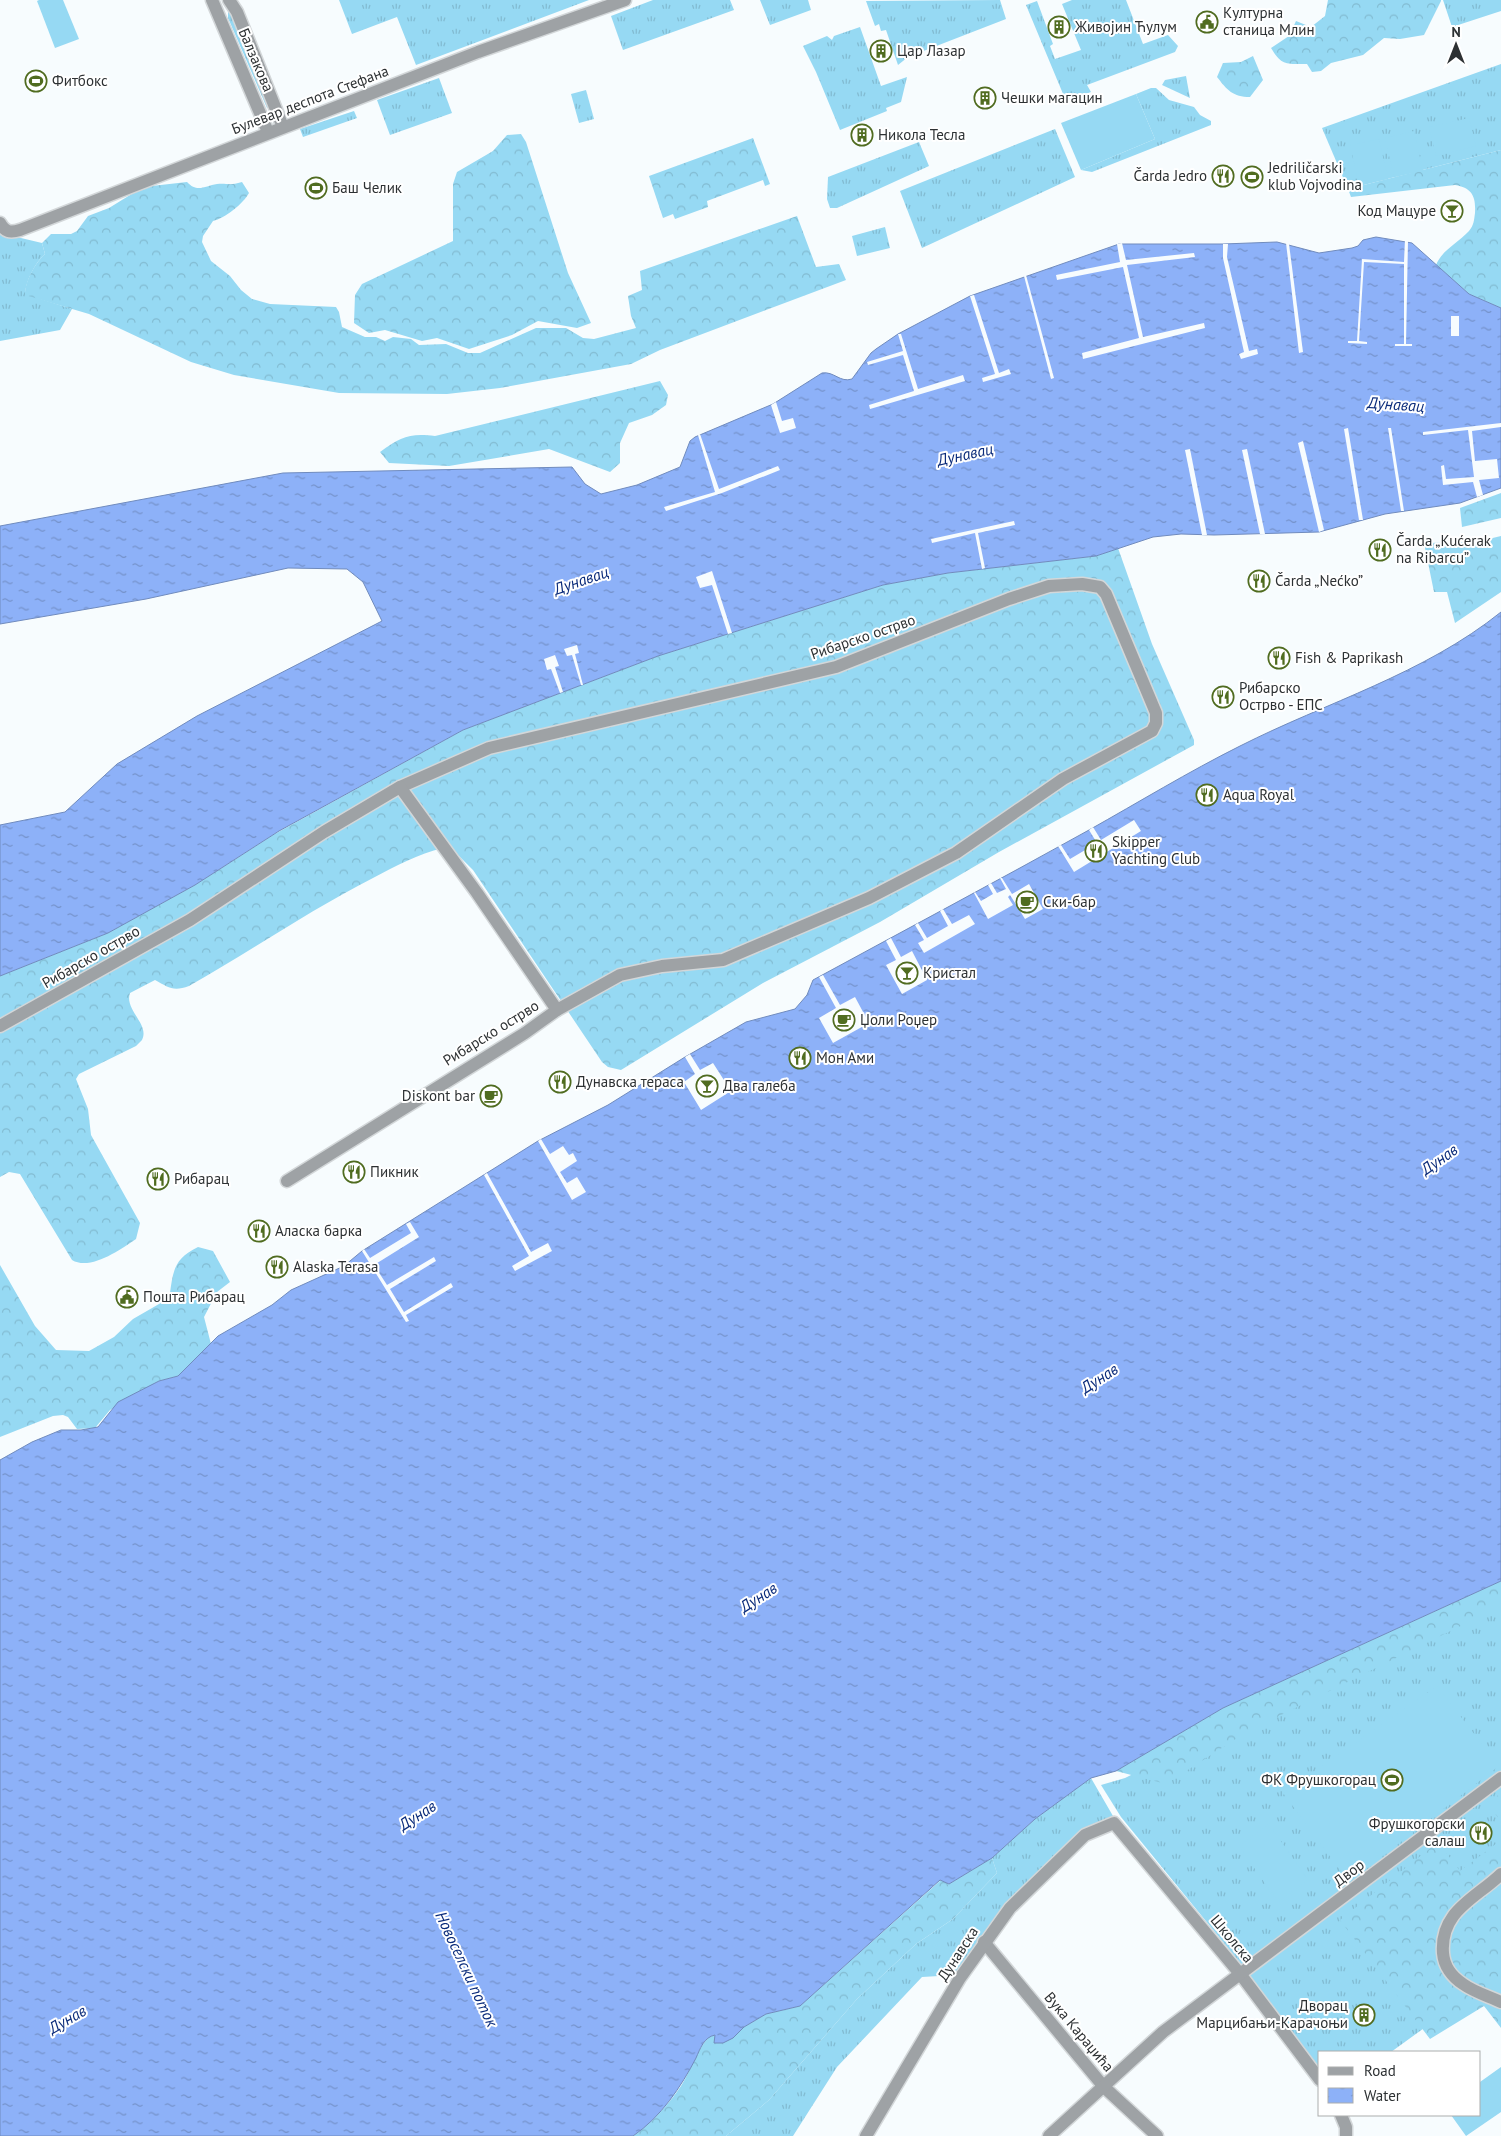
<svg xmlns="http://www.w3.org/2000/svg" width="1501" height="2136" font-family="'PT Sans',sans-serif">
	<defs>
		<pattern id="grass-tufts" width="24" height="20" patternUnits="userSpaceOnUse" patternTransform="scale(1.25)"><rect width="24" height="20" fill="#96d9f3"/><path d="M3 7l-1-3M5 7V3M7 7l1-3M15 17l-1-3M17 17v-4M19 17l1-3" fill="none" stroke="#82bbd1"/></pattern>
		<pattern id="forest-crowns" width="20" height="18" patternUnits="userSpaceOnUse" patternTransform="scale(1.25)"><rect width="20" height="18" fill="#96d9f3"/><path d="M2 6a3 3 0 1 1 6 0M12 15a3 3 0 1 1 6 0" fill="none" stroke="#82bbd1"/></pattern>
		<pattern id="water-ripples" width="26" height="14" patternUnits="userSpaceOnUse" patternTransform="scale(1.25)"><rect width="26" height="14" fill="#8db1f8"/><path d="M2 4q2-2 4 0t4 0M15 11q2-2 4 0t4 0" fill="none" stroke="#7491c9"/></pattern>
	</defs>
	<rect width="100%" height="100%" fill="#f7fcfe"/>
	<!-- grass -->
	<g fill="url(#grass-tufts)">
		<polygon points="339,0 589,0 416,65 397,17 352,34"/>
		<polygon points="653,0 730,0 734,10 623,50 611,16"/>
		<polygon points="760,0 808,0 811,10 770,25"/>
		<polygon points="1000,0 1006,19 908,57 898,65 886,30 881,31 879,24 875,26 866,1"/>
		<polygon points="1072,0 1126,0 1143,44 1168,35 1178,46 1175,52 1087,85 1091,92 1066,101 1026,5 1037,1 1053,44 1050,46 1055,59 1081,50 1062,4"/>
		<polygon points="1443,0 1501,0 1501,11 1452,27"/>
		<polygon points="228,12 232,13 269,107 267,108 228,18"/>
		<polygon points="860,27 881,86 907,77 901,102 886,108 887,111 840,130 816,72 803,46 827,36 832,40 834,36"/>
		<polygon points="1501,64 1501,150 1348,189 1322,128"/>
		<polygon points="1186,76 1190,98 1162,85 1165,80"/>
		<polygon points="439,78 452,113 390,135 377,100"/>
		<polygon points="1151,88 1156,88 1169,100 1194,107 1200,115 1211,121 1211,125 1092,172 1081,170 1155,139 1136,94"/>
		<polygon points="586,90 594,119 579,123 571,94"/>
		<polygon points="354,111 357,118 303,137 300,129"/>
		<polygon points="1055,129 1075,177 922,248 900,191"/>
		<polygon points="919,142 929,166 837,208 830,208 827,199 828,177"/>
		<polygon points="885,227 890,248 857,256 852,236"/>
		<path d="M0,233L42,243L45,254C35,263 26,280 25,294L72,309L60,330L0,341Z"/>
		<polygon points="1501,1591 1501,2010 1467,1997 1391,2052 1320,2052 1320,2072 1245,1969 1121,1817 1101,1785 1125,1778"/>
		<polygon points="1091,1778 1113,1816 1089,1829 956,1975 922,1977 837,2067 793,2136 726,2136 769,2100 857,1999 916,1944 953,1919 997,1873 992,1858 1035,1819"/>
	</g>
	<!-- forest -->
	<g fill="url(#forest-crowns)">
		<path d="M1328,0H1441V1L1424,35L1400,39L1384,38L1363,55L1331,63L1321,71L1312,72L1307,64C1286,64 1282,66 1271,48L1289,36L1296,21L1311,27L1325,16Z"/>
		<path d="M1253,56L1263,80L1250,97C1233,97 1227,90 1217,77L1223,63L1241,62Z"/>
		<polygon points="521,134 526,142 568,273 591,323 577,328 538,321 512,335 469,349 437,338 422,341 385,330 369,333 354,323 355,295 362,284 453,241 453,184 457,172 493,151 507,135"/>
		<polygon points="753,138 770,184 765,186 763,180 707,201 708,207 675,219 673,214 663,218 649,176"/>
		<path d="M1501,150V308L1469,294L1436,265C1442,250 1458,243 1469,231C1474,225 1474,220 1475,213C1476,196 1472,188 1455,185L1351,197L1348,189Z"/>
		<path d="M187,182C197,193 205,186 217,184C228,183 229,186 242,182L249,193C243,204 225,218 213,221L203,236L202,242L211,261L230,276L241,290L252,299L270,304L336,307L339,312L342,327L365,337H376L385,341L393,337L411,339L419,345L446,344L468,353H480L536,328H566L583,338L594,339L636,328L631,316L628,296L642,290L640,271L797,216L816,267L839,264L846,280L660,350L631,364L500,388L447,394L339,393L234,375L191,362L89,314L25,295C25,281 35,263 45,254L42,243L51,234H71L77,231L88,216L109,208L143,187Z"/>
		<path d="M660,381L668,395L666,405L652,415L629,423L620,443V463L610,472L549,449L449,466L389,463L380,452C401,437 409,433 435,436Z"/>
		<polygon points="1501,493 1501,518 1462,527 1460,508"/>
		<polygon points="1501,536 1501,592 1455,623 1447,592 1434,592 1424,543 1476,542"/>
		<path d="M1118,548L1152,644L1194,740V745L999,852L880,922L763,983L621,1070L608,1067L602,1062L473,870L459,856L443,848C418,854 396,866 373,878C310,910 251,951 189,986C173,992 168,987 155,980L130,993C124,1010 150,1024 142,1040L136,1046L79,1074L76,1079L88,1109L91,1135L140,1223L136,1239C120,1250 90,1271 72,1260L20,1174L9,1172L0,1177V976L108,933L195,885L273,835L463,730L658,656L883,585L948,573L1096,556Z"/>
		<path d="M198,1247L213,1251L230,1282L217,1292L204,1317L211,1344L178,1376L159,1381L110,1410L95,1428L77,1429L68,1417L63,1415L53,1416L0,1437V1265L35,1326L56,1350L89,1351L114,1337L133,1319L159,1304L170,1293C173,1270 175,1258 198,1247Z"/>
		<polygon points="1501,1581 1501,1606 1245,1733 1166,1784 1116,1771 1223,1708"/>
		<polygon points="1501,1793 1501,1821 1487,1804"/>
		<polygon points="1501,1840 1501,2028 1484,2006 1430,2039 1340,1920 1438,1842 1460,1871"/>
		<path d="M992,1858L997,1873L953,1919L916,1944L857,1999L769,2100L726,2136H633C651,2124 669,2104 681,2086C692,2069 696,2049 711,2035L733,2038L744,2027L766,2014L800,2006L941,1880L949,1884Z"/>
	</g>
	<!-- pitch -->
	<g fill="#96d9f3">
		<polygon points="39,0 63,0 79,39 55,48 37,1"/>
		<polygon points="1136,94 1155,139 1081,170 1061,123"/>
		<polygon points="1469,118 1476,146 1436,156 1429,127"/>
		<polygon points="1414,131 1423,171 1394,177 1385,138"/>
		<polygon points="1379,139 1388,179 1359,185 1350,145"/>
		<polygon points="1437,1686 1499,1766 1349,1882 1283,1793"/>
		<polygon points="1269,1824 1308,1880 1278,1902 1239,1846"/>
		<polygon points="1501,2067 1501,2112 1466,2136 1451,2115 1480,2115 1480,2082"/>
	</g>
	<!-- water -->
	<g fill="url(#water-ripples)" stroke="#708bbd">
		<path d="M1376,237L1412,243L1469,294L1501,308V488L1460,503L1385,514L1319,532L1214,535L1181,534L1153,537L1096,556L948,573L883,585L658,656L463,730L279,831L195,885L108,933L0,976V825L65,812L117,764L197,716L382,621L363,582L347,569L288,568L146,599L0,624V526L283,473L572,467L585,484L601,494L637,485L680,467L690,441L695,437L773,404L822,373C834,371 840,383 852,379L871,353L876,349L898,334L970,296L1119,244H1223L1277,242L1319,253L1352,248L1358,246L1363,240Z"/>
		<path d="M1501,612V1581L1223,1708L1116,1771L1091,1778L1035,1819L992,1858L949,1884L940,1880L800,2006L766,2014L744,2027L733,2038L723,2043H714L715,2035C704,2037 700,2049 696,2058C681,2087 661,2117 633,2136H0V1460L32,1442L61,1430H81L98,1427L118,1402L159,1381L178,1376L218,1336L272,1305L291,1290L344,1266L362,1251L538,1141L608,1105L685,1057L746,1022L795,1009L807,995L813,980C905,930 997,881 1089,830C1139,802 1188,772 1240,746C1327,702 1424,674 1501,612Z"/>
	</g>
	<!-- pier -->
	<g fill="#f7fcfe">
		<polygon points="1405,239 1408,240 1406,344 1412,344 1412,346 1395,346 1395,344 1404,344 1404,264 1364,262 1359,341 1367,342 1367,344 1348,343 1348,341 1357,341 1362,259 1404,262"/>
		<polygon points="1122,243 1126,260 1194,253 1195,257 1127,265 1143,337 1204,323 1205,328 1083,359 1082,353 1139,338 1123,267 1057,280 1056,275 1120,262 1117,244"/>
		<polygon points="1286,243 1289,244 1303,352 1299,353"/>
		<polygon points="1223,244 1228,244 1227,257 1249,351 1257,349 1258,354 1241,359 1239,354 1244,352 1223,258"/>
		<polygon points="1026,275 1054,378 1051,379 1024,276"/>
		<polygon points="974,295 999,373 1009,369 1011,374 983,382 982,378 995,374 970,296"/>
		<rect x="1451" y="316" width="8" height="20"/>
		<polygon points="898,334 901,334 918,389 963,375 965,381 870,409 869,405 914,391 903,355 868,365 867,362 903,351"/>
		<polygon points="776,402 782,421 793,418 796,428 780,433 771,405"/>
		<polygon points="1501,423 1501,427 1472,431 1475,461 1497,459 1499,478 1479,480 1483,495 1477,497 1473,482 1443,485 1441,466 1444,465 1446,479 1474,477 1468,430 1423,435 1423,432"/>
		<polygon points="1348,428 1363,520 1359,520 1344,429"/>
		<polygon points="1388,428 1391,428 1404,511 1401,511"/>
		<polygon points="700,434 719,489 778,466 780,470 722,493 666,511 664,507 715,492 698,435"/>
		<polygon points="1303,441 1324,530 1319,532 1298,443"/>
		<polygon points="1190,449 1207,535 1202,535 1185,450"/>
		<polygon points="1247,449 1265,534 1260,534 1242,450"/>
		<polygon points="1014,521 1015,525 978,533 985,568 982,569 975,533 932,543 931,539"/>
		<polygon points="712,571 732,633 728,634 712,585 700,588 696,577"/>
		<polygon points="577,645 579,653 575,654 583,685 581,685 572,655 567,656 564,649"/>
		<polygon points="555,655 559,666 555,667 563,692 560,693 551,669 547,670 544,659"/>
		<polygon points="1134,820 1141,831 1074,872 1058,846 1061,845 1070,859 1097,843 1089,830 1093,827 1101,840"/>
		<polygon points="1000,878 1002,878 1012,894 1029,884 1043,909 1025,919 1010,895 1008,897 1013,905 988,919 974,893 975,892 981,901 993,894 988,885 991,883 997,893 1006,889"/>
		<polygon points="943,909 952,924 969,915 975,924 924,953 918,943 924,940 915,925 918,923 927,938 948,926 940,911"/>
		<polygon points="891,938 901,957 912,951 927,980 902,994 886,965 896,960 886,941"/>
		<polygon points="823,975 840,1005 855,997 869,1023 833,1043 819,1018 836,1008 819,977"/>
		<polygon points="690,1054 700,1070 713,1063 731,1091 701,1110 684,1082 695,1074 685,1057"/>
		<polygon points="541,1139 550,1154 563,1146 569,1155 573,1153 577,1161 560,1172 567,1183 577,1177 586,1192 572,1200 538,1141"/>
		<polygon points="487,1173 531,1252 548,1243 552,1251 515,1271 512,1266 529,1256 484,1175"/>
		<polygon points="410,1222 419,1237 374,1265 387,1285 434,1257 436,1261 390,1289 404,1312 451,1283 453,1287 406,1315 409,1321 406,1322 362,1251 364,1249 370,1258 411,1233 406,1224"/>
	</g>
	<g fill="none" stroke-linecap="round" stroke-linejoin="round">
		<!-- minor casing -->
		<g stroke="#d3d7d9" stroke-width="15">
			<g id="minor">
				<polyline points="212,0 268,132"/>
				<polyline points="229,0 237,12 283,127"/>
				<path d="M0,223C5,232 10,233 20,230L478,52L625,0"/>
				<polyline points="0,1026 190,920 324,832 400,787 489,748 836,667 1009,599 1049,586 1082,584 1100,587 1106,594 1156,713 1156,723 1152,731 1063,779 956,853 869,898 723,960 662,966 620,975 557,1010"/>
				<polyline points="287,1181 525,1033 557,1010 477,893 400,787"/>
				<path d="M1501,1874C1475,1899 1440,1911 1443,1953C1444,1966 1452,1977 1463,1984C1474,1992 1488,1996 1501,2002"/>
				<polyline points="984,1942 1104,2087 1157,2136"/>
				<polyline points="1341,2115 1346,2127 1346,2136"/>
				<polyline points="866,2136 960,1978 1010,1908 1085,1835 1114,1823 1241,1975 1320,2080"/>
				<polyline points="1049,2136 1163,2032 1501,1778"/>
			</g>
		</g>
		<!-- minor -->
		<use href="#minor" stroke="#9ea2a5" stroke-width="12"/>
	</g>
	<!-- icons -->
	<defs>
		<g id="civic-ring" transform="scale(1.125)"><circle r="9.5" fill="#fff" stroke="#506c20" stroke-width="1.5"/><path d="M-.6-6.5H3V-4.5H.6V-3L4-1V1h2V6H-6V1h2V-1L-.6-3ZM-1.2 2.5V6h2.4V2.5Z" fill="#506c20"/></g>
		<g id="building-ring" transform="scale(1.125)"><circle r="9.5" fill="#fff" stroke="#506c20" stroke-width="1.5"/><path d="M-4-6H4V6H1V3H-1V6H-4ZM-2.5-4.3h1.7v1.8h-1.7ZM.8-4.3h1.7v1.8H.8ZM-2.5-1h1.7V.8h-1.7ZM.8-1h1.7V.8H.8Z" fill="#506c20"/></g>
		<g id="stadium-ring" transform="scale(1.125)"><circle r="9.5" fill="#fff" stroke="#506c20" stroke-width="1.5"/><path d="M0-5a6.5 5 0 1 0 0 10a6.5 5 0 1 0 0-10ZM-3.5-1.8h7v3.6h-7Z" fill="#506c20"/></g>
		<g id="restaurant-ring" transform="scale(1.125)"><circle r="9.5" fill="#fff" stroke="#506c20" stroke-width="1.5"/><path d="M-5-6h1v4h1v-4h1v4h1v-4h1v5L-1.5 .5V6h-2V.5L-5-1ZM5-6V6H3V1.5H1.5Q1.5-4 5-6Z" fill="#506c20"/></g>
		<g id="bar-ring" transform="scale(1.125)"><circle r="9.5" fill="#fff" stroke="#506c20" stroke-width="1.5"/><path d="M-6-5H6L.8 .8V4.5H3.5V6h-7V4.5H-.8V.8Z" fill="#506c20"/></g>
		<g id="cafe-ring" transform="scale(1.125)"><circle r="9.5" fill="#fff" stroke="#506c20" stroke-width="1.5"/><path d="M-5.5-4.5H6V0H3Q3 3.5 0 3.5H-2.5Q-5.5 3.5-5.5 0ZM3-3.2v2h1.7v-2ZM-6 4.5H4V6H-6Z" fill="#506c20"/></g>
	</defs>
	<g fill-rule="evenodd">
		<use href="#civic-ring" x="1207" y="22"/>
		<use href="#building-ring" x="1059" y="27"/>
		<use href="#building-ring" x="881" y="51"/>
		<use href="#stadium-ring" x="36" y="81"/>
		<use href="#building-ring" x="985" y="98"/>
		<use href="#building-ring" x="862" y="135"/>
		<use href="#restaurant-ring" x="1223" y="176"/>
		<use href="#stadium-ring" x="1252" y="177"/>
		<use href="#stadium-ring" x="316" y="188"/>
		<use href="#bar-ring" x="1452" y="211"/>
		<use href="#restaurant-ring" x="1380" y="550"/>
		<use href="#restaurant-ring" x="1259" y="581"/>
		<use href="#restaurant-ring" x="1279" y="658"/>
		<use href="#restaurant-ring" x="1223" y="697"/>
		<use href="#restaurant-ring" x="1207" y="795"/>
		<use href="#restaurant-ring" x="1096" y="851"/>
		<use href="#cafe-ring" x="1027" y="902"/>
		<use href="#bar-ring" x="907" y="973"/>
		<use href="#cafe-ring" x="844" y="1020"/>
		<use href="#restaurant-ring" x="800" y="1058"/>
		<use href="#restaurant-ring" x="560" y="1082"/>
		<use href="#bar-ring" x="707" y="1086"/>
		<use href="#cafe-ring" x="491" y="1096"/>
		<use href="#restaurant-ring" x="354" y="1172"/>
		<use href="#restaurant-ring" x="158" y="1179"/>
		<use href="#restaurant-ring" x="259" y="1231"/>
		<use href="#restaurant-ring" x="277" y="1267"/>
		<use href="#civic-ring" x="127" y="1297"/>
		<use href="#stadium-ring" x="1392" y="1780"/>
		<use href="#restaurant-ring" x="1481" y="1833"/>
		<use href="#building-ring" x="1364" y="2015"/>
	</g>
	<g text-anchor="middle" stroke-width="4" stroke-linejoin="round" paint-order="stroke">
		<!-- poi labels -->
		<g font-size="15" fill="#2d3133" stroke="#fff" text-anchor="start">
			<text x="1223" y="18">Културна<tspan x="1223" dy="17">станица Млин</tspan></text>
			<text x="1075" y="32">Живојин Ћулум</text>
			<text x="897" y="56">Цар Лазар</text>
			<text x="52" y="86">Фитбокс</text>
			<text x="1001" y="103">Чешки магацин</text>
			<text x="878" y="140">Никола Тесла</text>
			<text x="1268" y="173">Jedriličarski<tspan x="1268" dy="17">klub Vojvodina</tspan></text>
			<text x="1207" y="181" text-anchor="end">Čarda Jedro</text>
			<text x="332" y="193">Баш Челик</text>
			<text x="1436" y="216" text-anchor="end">Код Мацуре</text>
			<text x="1396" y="546">Čarda „Kućerak<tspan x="1396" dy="17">na Ribarcu”</tspan></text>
			<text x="1275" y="586">Čarda „Nećko”</text>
			<text x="1295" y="663">Fish &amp; Paprikash</text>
			<text x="1239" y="693">Рибарско<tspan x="1239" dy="17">Острво - ЕПС</tspan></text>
			<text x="1223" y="800">Aqua Royal</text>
			<text x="1112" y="847">Skipper<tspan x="1112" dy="17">Yachting Club</tspan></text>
			<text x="1043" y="907">Ски-бар</text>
			<text x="923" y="978">Кристал</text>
			<text x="860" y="1025">Џоли Роџер</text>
			<text x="816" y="1063">Мон Ами</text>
			<text x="576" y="1087">Дунавска тераса</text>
			<text x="723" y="1091">Два галеба</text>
			<text x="475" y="1101" text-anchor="end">Diskont bar</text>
			<text x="370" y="1177">Пикник</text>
			<text x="174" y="1184">Рибарац</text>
			<text x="275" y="1236">Аласка барка</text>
			<text x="293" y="1272">Alaska Terasa</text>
			<text x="143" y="1302">Пошта Рибарац</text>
			<text x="1376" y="1785" text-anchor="end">ФК Фрушкогорац</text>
			<text x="1465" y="1829" text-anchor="end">Фрушкогорски<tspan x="1465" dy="17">салаш</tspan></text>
			<text x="1348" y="2011" text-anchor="end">Дворац<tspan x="1348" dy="17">Марцибањи-Карачоњи</tspan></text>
		</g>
		<!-- street labels -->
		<g font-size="15" fill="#2d3133" stroke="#fff">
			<text transform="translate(256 60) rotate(67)" y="5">Балзакова</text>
			<text transform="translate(310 100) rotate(-21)" y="5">Булевар деспота Стефана</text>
			<text transform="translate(863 637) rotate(-19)" y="5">Рибарско острво</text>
			<text transform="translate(91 957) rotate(-30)" y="5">Рибарско острво</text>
			<text transform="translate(491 1033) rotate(-32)" y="5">Рибарско острво</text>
			<text transform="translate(1349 1873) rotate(-37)" y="5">Двор</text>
			<text transform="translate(1232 1939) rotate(50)" y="5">Школска</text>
			<text transform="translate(958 1954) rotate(-57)" y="5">Дунавска</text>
			<text transform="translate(1079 2032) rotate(50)" y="5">Вука Караџића</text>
		</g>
		<!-- water labels -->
		<g font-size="16" font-style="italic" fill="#0b2c7b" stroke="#fff">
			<text transform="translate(1396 404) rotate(4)" y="6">Дунавац</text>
			<text transform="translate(965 454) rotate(-12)" y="6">Дунавац</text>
			<text transform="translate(581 580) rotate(-19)" y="6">Дунавац</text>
			<text transform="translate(1439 1159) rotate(-35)" y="6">Дунав</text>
			<text transform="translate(1099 1378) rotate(-33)" y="6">Дунав</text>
			<text transform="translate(758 1597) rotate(-33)" y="6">Дунав</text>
			<text transform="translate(417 1815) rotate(-33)" y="6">Дунав</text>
			<text transform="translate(467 1969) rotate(65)" y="6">Новоселски поток</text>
			<text transform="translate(67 2019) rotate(-30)" y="6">Дунав</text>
		</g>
	</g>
	<!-- legend -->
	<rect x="1318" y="2051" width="162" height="65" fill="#ffffff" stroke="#abadad"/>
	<rect x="1328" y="2067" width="25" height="8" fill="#9ea2a5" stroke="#abadad"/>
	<text x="1364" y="2076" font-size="15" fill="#2d3133">Road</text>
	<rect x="1328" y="2088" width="25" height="15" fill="url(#water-ripples)" stroke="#abadad"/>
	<text x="1364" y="2101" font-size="15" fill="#2d3133">Water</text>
	<!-- north arrow -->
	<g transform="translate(1456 45)" stroke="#ffffff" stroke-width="4" paint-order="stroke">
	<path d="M0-4L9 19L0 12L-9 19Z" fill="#2d3133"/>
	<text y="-8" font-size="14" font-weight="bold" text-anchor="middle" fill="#2d3133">N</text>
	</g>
</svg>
